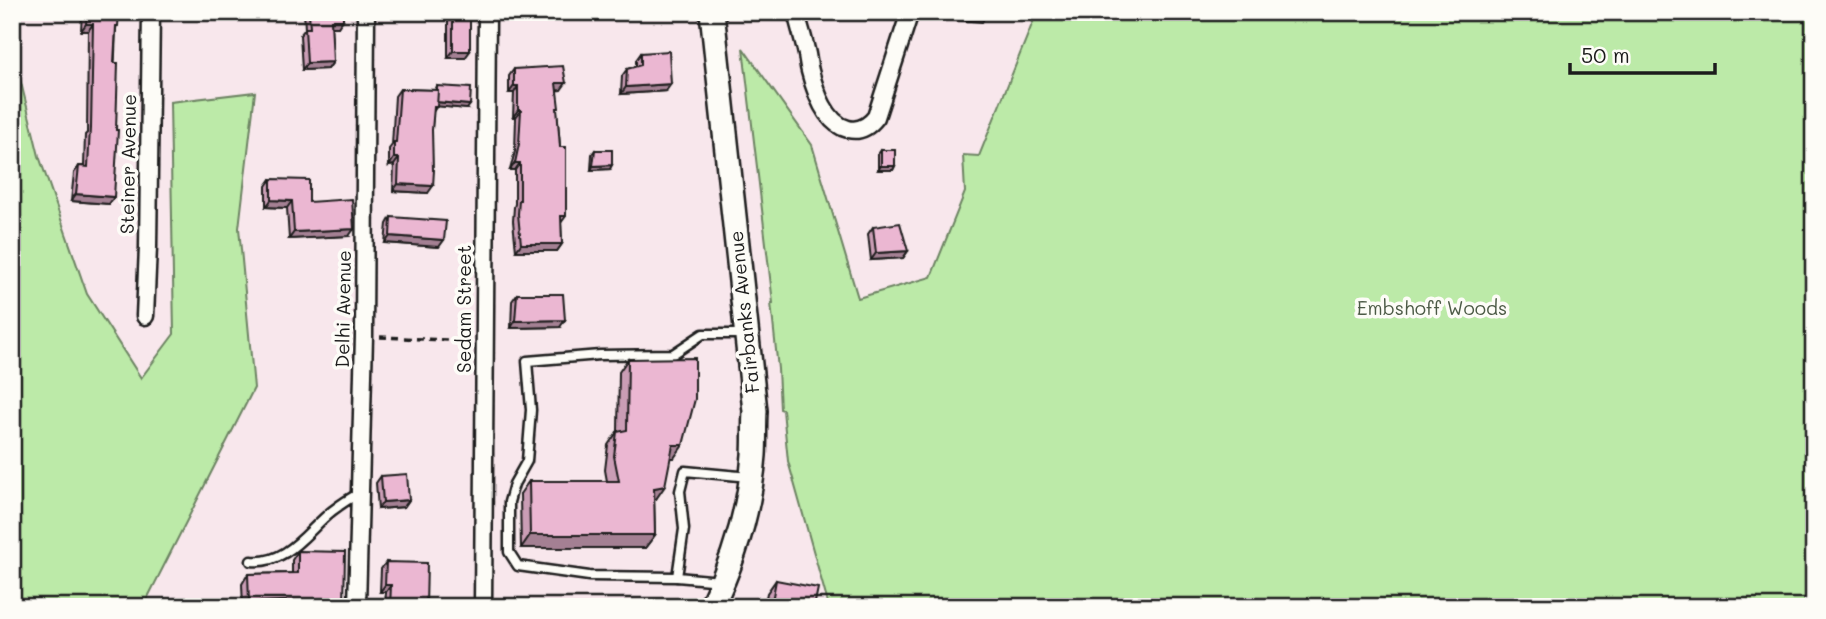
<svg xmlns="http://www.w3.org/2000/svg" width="1826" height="619" font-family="Mali,sans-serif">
	<rect width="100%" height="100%" fill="#f8e7ec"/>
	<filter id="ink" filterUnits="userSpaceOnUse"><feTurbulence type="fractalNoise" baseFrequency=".0143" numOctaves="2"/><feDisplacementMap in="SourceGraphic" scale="14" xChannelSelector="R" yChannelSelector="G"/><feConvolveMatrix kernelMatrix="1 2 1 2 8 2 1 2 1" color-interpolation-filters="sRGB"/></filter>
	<g filter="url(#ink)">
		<!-- green -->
		<g fill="#bceaa8" stroke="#6c8362" stroke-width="2">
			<polygon points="1037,12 1814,12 1814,607 829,607 788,461 783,410 780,409 778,369 771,303 773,303 743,48 812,145 858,298 931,277 965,192 963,155 979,156"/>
			<polygon points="12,46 39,156 87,294 141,378 174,334 170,102 255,92 239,228 254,388 143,607 12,607"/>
		</g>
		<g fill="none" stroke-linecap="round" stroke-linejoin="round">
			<!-- lane casing -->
			<g stroke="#1c1c1c" stroke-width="13">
				<g id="lane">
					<path d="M251,561C287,565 307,531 332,511C341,504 350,498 360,493"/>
					<polyline points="677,577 684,529 680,491 685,471 750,477"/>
					<polyline points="721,581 677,577 589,576 518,566 509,552 509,502 514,484 527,461 531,410 527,361 600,355 673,354 703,334 743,334"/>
				</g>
			</g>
			<!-- street casing -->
			<g stroke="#1c1c1c" stroke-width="21">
				<g id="street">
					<path d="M796,12C799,25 803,37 806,50C808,57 808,64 810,71C815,91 826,124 848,129C860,132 869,126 876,117L910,12"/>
					<polyline points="145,316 148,247 151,12"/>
					<polyline points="357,607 364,336 366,12"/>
					<polyline points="483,607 487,12"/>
				</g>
			</g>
			<!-- secondary casing -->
			<g stroke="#1c1c1c" stroke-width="28">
				<path id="secondary" d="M711,607C734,560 750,507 754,455C755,440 754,425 755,411L712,12"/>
			</g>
			<!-- path -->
			<polyline stroke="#1c1c1c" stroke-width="3.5" stroke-dasharray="7 5" stroke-linecap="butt" points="380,337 467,341"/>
			<!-- lane -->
			<use href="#lane" stroke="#fdfcf7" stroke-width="8"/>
			<!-- street -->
			<use href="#street" stroke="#fdfcf7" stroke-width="16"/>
			<!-- secondary -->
			<use href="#secondary" stroke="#fdfcf7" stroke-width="23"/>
		</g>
		<!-- wall -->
		<g fill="#ca9db5" stroke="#1c1c1c" stroke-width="2">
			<polygon points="82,12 119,12 116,29 109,204 71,201 74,173 79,166 84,166 85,135 87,133 88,31 81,31"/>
			<polygon points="304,12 343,12 338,27 331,27 333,62 328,69 302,70 300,35 305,29"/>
			<polygon points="449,12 470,12 465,58 448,58 448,14"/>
			<polygon points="641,53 666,91 621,94 622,76 627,69 636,66 636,60"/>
			<polygon points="514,69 561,90 557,90 557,110 566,216 561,223 562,244 557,251 516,251 513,221 514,207 515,204 515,170 510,170 515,151 516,117 513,117 514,93 509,93 509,76"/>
			<polygon points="437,86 467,109 437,106 433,112 428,193 393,191 394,165 389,166 389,149 392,145 395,96 400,89 435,90"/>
			<polygon points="595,150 610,169 591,170 592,154"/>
			<polygon points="881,150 895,166 893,170 878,170 878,154"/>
			<polygon points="271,179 309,202 349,236 289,239 287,208 266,207 266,186"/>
			<polygon points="391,217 439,247 385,243 387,224"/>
			<polygon points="873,227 908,251 903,258 871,260 868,234"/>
			<polygon points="517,294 560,327 511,328 512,301"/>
			<polygon points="628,359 674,458 670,458 656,499 654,499 655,535 645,548 521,548 520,494 529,481 607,481 605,470 608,445 617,432 618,431 619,372"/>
			<polygon points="381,476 409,500 404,507 378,509 376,483"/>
			<polygon points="298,551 344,607 243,607 242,584 248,574 292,573 292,560"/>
			<polygon points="386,562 426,607 385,607 386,592 380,592 381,569"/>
			<polygon points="776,580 814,607 764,607 767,593"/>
		</g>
		<!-- shaded-wall -->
		<g fill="#a48093" stroke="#1c1c1c" stroke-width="2">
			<polygon points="950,12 986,15 982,22 945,19"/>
			<polygon points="331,20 343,20 338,27 326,27"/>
			<polygon points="86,24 93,24 88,31 81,31"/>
			<polygon points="453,51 470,51 465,58 448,58"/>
			<polygon points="333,62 328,69 302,70 307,63"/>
			<polygon points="556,83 566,83 561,90 551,91"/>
			<polygon points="671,84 666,91 621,94 626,87"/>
			<polygon points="514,86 518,86 514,93 509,93"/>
			<polygon points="436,102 470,105 467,109 434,106"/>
			<polygon points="518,110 521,110 516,117 513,117"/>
			<polygon points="394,158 399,158 394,165 389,166"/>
			<polygon points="515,163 520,163 515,170 510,170"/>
			<polygon points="612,165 610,169 591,170 593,166"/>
			<polygon points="881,166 895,166 893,170 878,170"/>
			<polygon points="398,184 433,186 428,193 393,191"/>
			<polygon points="76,194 114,197 109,204 71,201"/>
			<polygon points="271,200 292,201 287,208 266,207"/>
			<polygon points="354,229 349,236 289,239 294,232"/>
			<polygon points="390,236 444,240 439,247 385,243"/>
			<polygon points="521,244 562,244 557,251 516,251"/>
			<polygon points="908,251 903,258 871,260 876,253"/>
			<polygon points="565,320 560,327 511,328 515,321"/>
			<polygon points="673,445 683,445 674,458 663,458"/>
			<polygon points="665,486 656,499 645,501 654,488"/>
			<polygon points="409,500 404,507 378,509 383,502"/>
			<polygon points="530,535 655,535 645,548 521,548"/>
			<polygon points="385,585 391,585 386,592 380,592"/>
			<polygon points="309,600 304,607 246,607 249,602"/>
		</g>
		<!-- building -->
		<g fill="#ebb7d2" stroke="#1c1c1c" stroke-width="2">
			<polygon points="87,12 119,12 118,26 116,26 114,63 118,63 116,130 118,130 114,197 76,194 79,166 88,167 90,128 91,128 93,24 86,24"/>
			<polygon points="309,12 343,12 343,20 331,20 333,62 307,63 305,28 310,28"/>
			<rect x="453" y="12" width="17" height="39"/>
			<polygon points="950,12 986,12 986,15"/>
			<polygon points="669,51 671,84 626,87 627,69 641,65 641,53"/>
			<polygon points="563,66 566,83 556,83 559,108 557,108 560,147 566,147 566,216 561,216 562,244 521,244 518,214 519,200 520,200 520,163 515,163 519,144 521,110 518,110 518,86 514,86 514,69"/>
			<polygon points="437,86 471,88 470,105 437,102"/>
			<polygon points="400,89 438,90 437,107 434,107 432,130 433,170 434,170 433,186 398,184 399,158 394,158 394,142 396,142"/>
			<polygon points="595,150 612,150 612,165 593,166"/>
			<rect x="881" y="150" width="14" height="16"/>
			<polygon points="271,179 309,180 309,202 352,199 354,229 294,232 292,201 271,200"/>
			<polygon points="391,217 446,221 444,240 390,236"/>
			<polygon points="900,223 908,251 876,253 873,227"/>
			<polygon points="517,294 563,294 565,320 515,321"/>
			<polygon points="695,358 695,399 683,445 673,445 665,486 654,488 655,535 530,535 529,481 619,481 614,456 617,432 627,430 628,359"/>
			<polygon points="407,474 409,500 383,502 381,476"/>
			<polygon points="298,551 345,552 344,607 308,607 309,600 249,602 248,574 298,573"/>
			<polygon points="386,562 427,563 426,607 390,607 391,585 385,585"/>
			<polygon points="776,580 818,588 814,607 771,607"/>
		</g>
	</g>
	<g text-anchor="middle" stroke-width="7" stroke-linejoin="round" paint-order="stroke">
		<!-- street labels -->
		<g font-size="19" fill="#1c1c1c" stroke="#fdfcf7">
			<text transform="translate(128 164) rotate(-89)" y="7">Steiner Avenue</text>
			<text transform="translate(343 309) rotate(-89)" y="7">Delhi Avenue</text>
			<text transform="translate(464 309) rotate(-90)" y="7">Sedam Street</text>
			<text transform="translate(744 312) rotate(-96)" y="7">Fairbanks Avenue</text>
		</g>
		<!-- park labels -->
		<g font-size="19" fill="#4c5a46" stroke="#fdfcf7">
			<text x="1432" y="315">Embshoff Woods</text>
		</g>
	</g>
	<!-- margin -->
	<rect width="1826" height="619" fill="none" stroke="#fdfcf7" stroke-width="42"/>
	<rect x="21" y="21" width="1784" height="577" fill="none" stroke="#1c1c1c" stroke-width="2.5" filter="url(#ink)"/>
	<!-- scale -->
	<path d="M1570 63v10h145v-10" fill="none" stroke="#1c1c1c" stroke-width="3.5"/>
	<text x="1581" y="63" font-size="21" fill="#1c1c1c" stroke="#fdfcf7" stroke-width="5" paint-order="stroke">50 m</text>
</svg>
